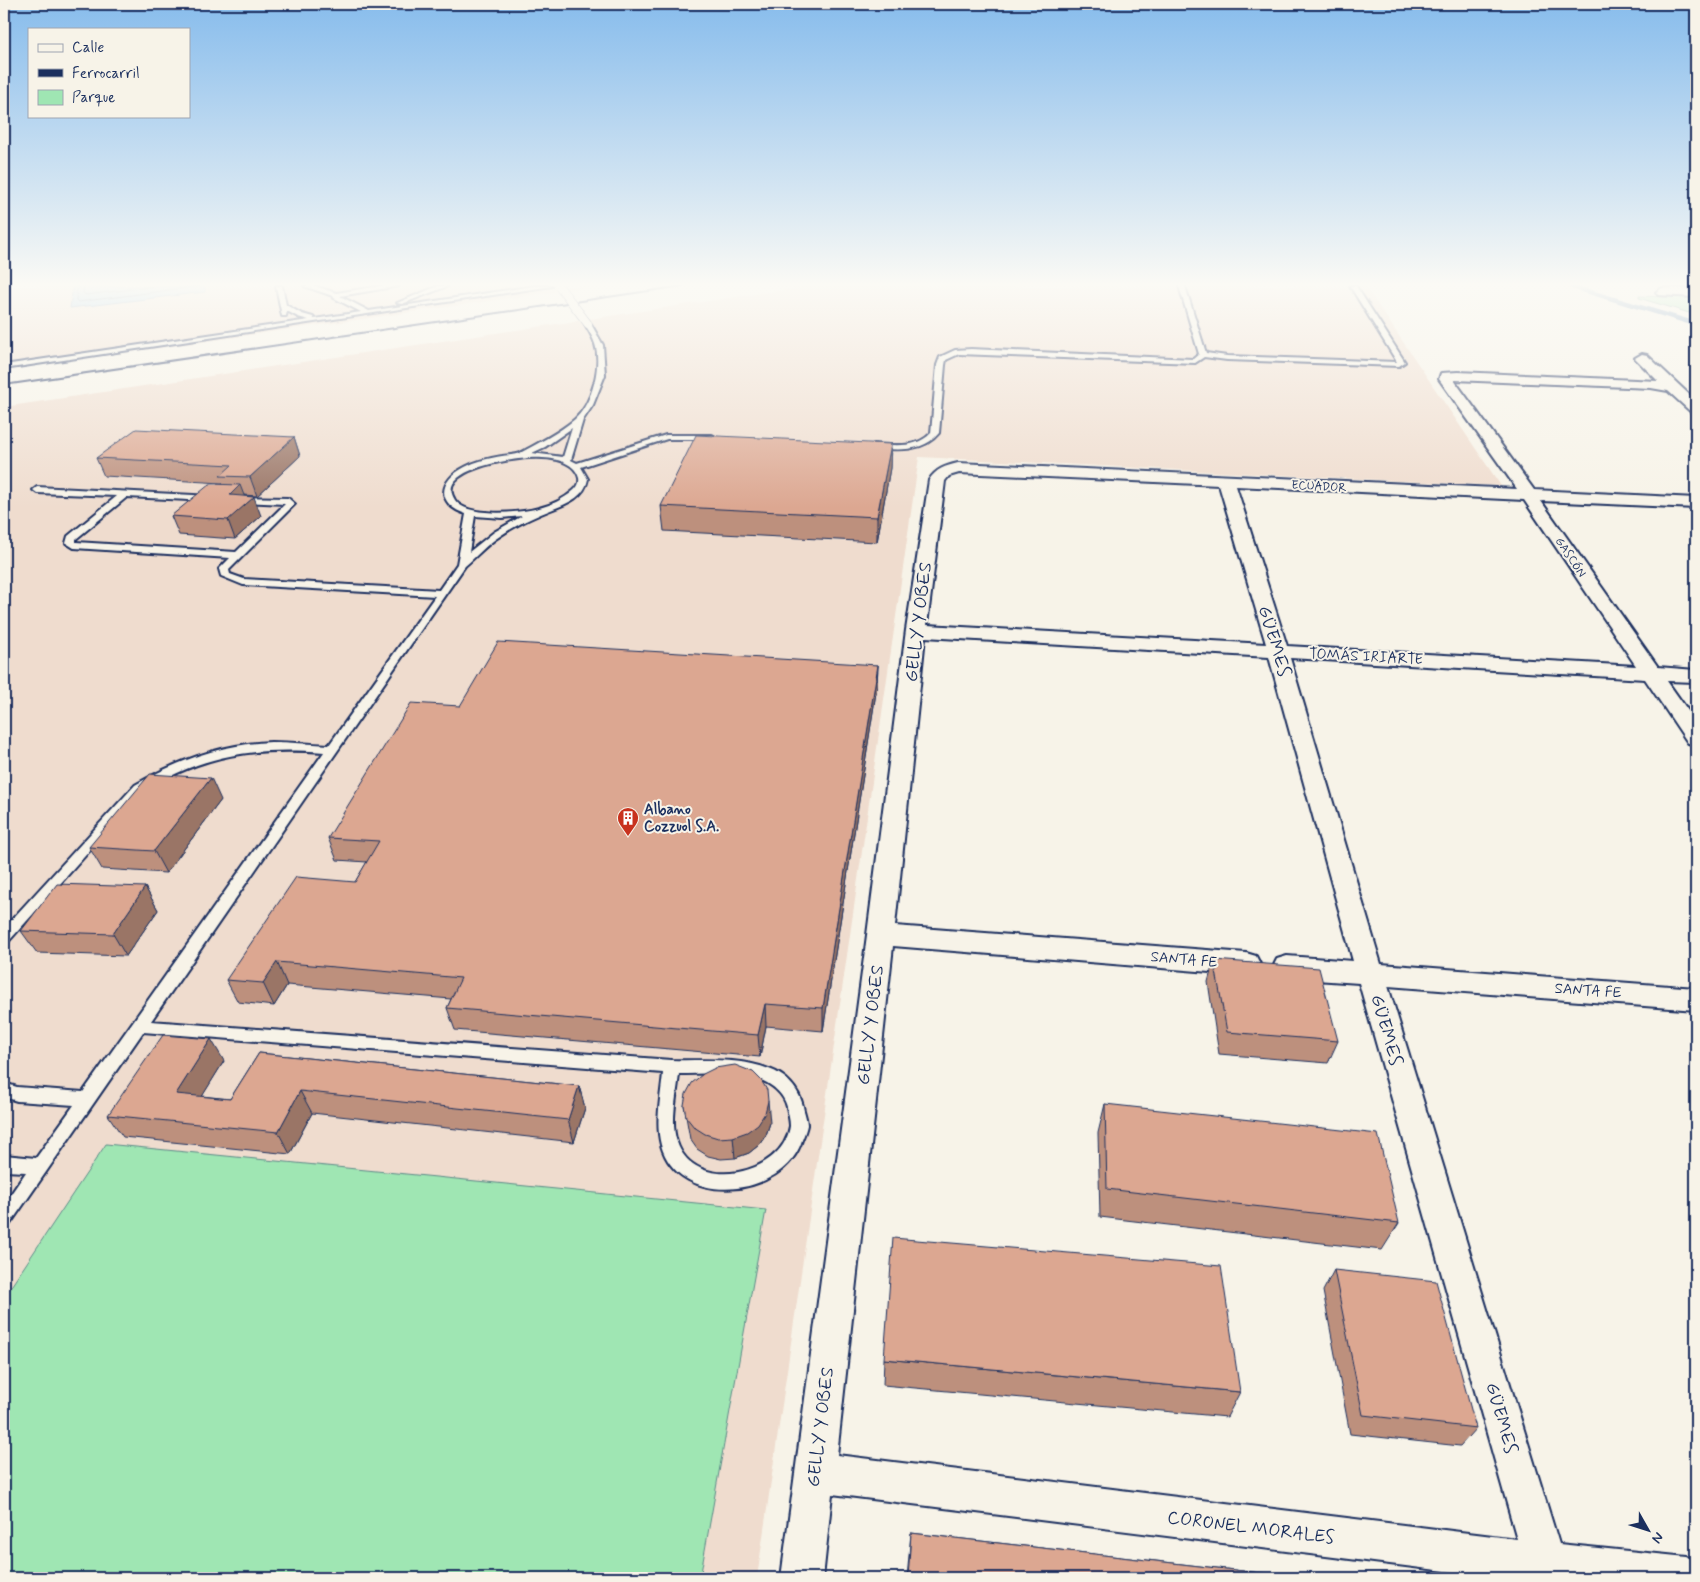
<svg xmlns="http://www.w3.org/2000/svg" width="1700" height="1582" font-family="Mynerve,sans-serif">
	<rect width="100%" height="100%" fill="#f7f3e8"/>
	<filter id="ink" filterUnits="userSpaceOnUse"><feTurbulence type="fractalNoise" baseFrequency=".02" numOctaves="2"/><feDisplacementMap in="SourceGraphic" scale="10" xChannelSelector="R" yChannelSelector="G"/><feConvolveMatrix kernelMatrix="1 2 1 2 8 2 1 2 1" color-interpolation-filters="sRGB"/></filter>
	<g filter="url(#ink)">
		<!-- built -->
		<g fill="#efdcce">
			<polygon points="4,286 595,286 4,370"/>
			<polygon points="809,286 1365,286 1501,486 919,457 757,1578 4,1578 4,407"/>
		</g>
		<!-- green -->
		<g fill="#9fe6b3" stroke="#5d8a88">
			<polygon points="1639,296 1696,298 1696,315 1639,298"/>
			<polygon points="106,1144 766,1210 700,1578 4,1578 4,1297"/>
		</g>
		<!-- water -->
		<polygon fill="#95c8f2" stroke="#648bb7" points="73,286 205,286 205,292 70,308"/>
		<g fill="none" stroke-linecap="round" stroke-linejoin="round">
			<!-- shore -->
			<g stroke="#4c6c99" stroke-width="1">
				<polyline points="77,286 76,300 78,302 200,286"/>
				<polyline points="84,286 83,293 86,295 156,286"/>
			</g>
			<!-- stream -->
			<polyline stroke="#648bb7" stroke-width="4.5" points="1570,286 1696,324"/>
			<!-- lane casing -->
			<g stroke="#1b2f5e" stroke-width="4">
				<g id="lane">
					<polygon points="276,286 282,286 286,305 302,314 313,317 314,319 361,312 334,298 333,296 304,286 315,286 336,293 381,286 399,286 340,296 369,311 534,286 552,286 4,369 4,365 309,320 298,317 287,311 286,316 282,316"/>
					<polygon points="438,286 448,286 402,304 397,303"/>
					<path d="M1179,286H1185L1206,353L1227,356L1397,362L1350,286H1356L1405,362L1399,366L1227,360L1204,357L1195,363L959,354L946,360L945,365L939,433C923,453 897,450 874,448L870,446L874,444C894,445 916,449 931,433L937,365L940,357L955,350L971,349L1193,359L1199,354Z"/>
					<path d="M588,322L591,324L603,345L605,375L593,405L583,420L571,460L577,463L666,435H712L716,437L712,439H667L581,467L588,479C584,501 559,506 541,514C527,520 513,527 500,536C487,544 477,556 465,566L151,1021L671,1060C703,1061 738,1057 769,1069C786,1075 799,1089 803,1106C804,1112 807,1119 807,1125C806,1130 804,1135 802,1140C785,1198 679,1210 661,1145C655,1122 661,1096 663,1073L143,1032L10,1224L4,1226V1204L26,1172L4,1171V1155L36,1158L74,1105L17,1101L4,1097V1083L17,1087L83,1092L324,752C254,747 205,754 143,791L9,941L4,942V928L135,785C176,761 222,744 271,742C290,742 309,744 329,745L435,596L243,585L221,576L219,569L230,558L74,548L66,543L68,536L117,496L37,493L33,490L37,487L213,496L214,498L210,501L127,497L76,539V542L236,552L285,504L240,502L237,501V497L288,498L295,504L229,570L230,574L244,579L439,590L457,564L466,514C435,504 439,480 465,467C476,461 490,458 502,456C507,455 516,455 520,453C538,443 559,433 575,419C592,404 602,365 595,344C593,337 588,330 585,324ZM572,428L563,457L532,453L545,447ZM529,458C544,457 574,458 579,478C580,483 577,488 573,491C564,499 551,505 539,508C521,513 467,518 455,500C434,469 513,459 529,458ZM475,516L502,518L522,516L494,532L469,552ZM679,1074C705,1074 733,1071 758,1079C771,1083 784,1094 787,1107C788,1113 790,1120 790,1126C783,1176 694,1194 677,1142C670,1122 677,1095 679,1074Z"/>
				</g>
			</g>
			<!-- street casing -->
			<g stroke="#1b2f5e" stroke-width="4">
				<g id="street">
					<polygon points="1662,288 1696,289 1696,297 1658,295 1656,292"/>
					<path d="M1642,354L1647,355L1696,401V413L1691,412L1668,391L1651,388L1454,380L1534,490L1696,498V508L1541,501L1658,667L1696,670V682L1667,681L1696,722V745L1688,743L1645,679L1290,658L1381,964L1696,988V1010L1388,986L1559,1544L1687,1557L1696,1561V1578H1501L832,1494L823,1578H781L867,935L906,630L929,480C936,469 945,466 958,463L1517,489L1439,379L1441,373L1458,372L1658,381L1635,358ZM959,473L1219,485L1266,644L927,625L945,481L949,476ZM1236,486L1524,500L1636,666L1287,646ZM925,637L1269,657L1353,961L1287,956L1277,959L1273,967L1277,975L1287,978L1359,983L1517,1539L837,1455L893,946L1246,975L1256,972L1260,964L1256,956L1246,953L895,926Z"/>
				</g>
			</g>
			<!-- lane -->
			<use href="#lane" fill="#f7f3e8" fill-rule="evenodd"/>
			<!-- street -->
			<use href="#street" fill="#f7f3e8" fill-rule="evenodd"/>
			<!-- rail -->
			<polyline stroke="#1b2f5e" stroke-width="2" points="4,385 683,286"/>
			<!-- lane-bridge casing -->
			<g stroke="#1b2f5e" stroke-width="9" stroke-linecap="butt">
				<polyline id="lane-bridge" points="559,286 588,324"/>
			</g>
			<!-- lane-bridge -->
			<use href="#lane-bridge" stroke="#f7f3e8" stroke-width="8"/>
		</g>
		<!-- wall -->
		<g fill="#bd907d" stroke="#1b2f5e">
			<polygon points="294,437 300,456 257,496 244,495 261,516 235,539 179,535 171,516 223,485 222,483 104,476 96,458"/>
			<polygon points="891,444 890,468 877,542 664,531 661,506"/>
			<polygon points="878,665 877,686 823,1031 766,1026 760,1057 455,1030 447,1008 451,999 287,985 274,1006 238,1002 226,980 355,882 367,862 337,860 328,838 460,706"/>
			<polygon points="221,800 166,873 102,869 89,847"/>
			<polygon points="145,887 158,910 126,956 37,953 21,931"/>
			<polygon points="1214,960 1338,1041 1328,1063 1219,1054 1208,982"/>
			<polygon points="259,1053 579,1086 585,1108 574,1142 312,1113 290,1154 123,1137 108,1115 224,1061 202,1096 230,1099"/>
			<polygon points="1105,1104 1399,1223 1382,1250 1100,1217 1098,1133"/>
			<polygon points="684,1105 770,1123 766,1135 759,1145 749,1153 735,1158 721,1159 708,1156 697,1149 690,1139"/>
			<polygon points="1334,1270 1476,1428 1460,1446 1350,1434 1323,1291"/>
			<polygon points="884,1359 1240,1392 1227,1417 883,1385"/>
			<polygon points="911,1533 1304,1578 907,1578"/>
		</g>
		<!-- shaded-wall -->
		<g fill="#9a7566" stroke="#1b2f5e">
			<polygon points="294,437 300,456 257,496 250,477"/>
			<polygon points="891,444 890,468 877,542 877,517"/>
			<polygon points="240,485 247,503 254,497 261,516 235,539 228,520 230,495"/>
			<polygon points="878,665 877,686 823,1031 823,1008"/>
			<polygon points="211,778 221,800 166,873 154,851"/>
			<polygon points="145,887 158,910 126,956 113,934"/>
			<polygon points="277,962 287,985 274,1006 263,983"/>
			<polygon points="765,1004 766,1026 760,1057 758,1035"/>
			<polygon points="211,1039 224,1061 190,1116 176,1094"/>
			<polygon points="579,1086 585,1108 574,1142 568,1120"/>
			<polygon points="300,1091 312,1113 290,1154 278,1132"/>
			<polygon points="768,1101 770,1123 766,1135 759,1145 749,1153 735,1158 733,1137"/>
		</g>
		<!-- building -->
		<g fill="#dca791" stroke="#1b2f5e">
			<polygon points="136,429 294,437 250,477 220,476 232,465 96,458"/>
			<polygon points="696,435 891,444 877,517 661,506"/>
			<polygon points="210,484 240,485 230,495 254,497 228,520 171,516"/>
			<polygon points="498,642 878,665 823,1008 765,1004 758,1035 447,1008 461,978 277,962 263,983 226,980 296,877 355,882 379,841 328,838 411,703 460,706"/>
			<polygon points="150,774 211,778 154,851 89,847"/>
			<polygon points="57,884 145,887 113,934 21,931"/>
			<polygon points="1214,960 1319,968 1338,1041 1227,1032"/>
			<polygon points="163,1035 211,1039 176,1094 230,1099 259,1053 579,1086 568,1120 300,1091 278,1132 108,1115"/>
			<polygon points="735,1065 753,1072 761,1080 767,1090 768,1101 765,1113 758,1124 747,1132 733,1137 718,1138 705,1134 694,1127 686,1117 684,1105 686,1094 692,1083 703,1074 715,1068"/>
			<polygon points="1105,1104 1378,1134 1399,1223 1107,1189"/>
			<polygon points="893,1238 1221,1266 1240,1392 884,1359"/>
			<polygon points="1334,1270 1436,1281 1476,1428 1363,1415"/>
			<polygon points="911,1533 1304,1578 908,1578"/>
		</g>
	</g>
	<!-- sky -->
	<linearGradient id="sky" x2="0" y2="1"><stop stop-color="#87bcec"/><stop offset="0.56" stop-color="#fbfaf5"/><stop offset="1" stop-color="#fbfaf5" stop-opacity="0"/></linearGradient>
	<rect width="1700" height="508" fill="url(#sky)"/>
	<!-- icons -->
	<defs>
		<g id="building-pin" transform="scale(1.125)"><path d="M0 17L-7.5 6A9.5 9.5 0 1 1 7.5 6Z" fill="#c8321e" stroke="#f7f3e8"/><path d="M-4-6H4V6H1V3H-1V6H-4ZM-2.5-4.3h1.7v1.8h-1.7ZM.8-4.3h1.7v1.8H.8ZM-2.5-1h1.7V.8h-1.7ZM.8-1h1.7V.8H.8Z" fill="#fff"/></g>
	</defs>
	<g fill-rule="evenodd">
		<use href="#building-pin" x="628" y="818"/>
	</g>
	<g text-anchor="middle" stroke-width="4" stroke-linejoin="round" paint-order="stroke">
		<!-- far-street labels -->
		<g font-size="12" fill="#1b2f5e" stroke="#f7f3e8">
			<text transform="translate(1319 486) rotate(3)" y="4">ECUADOR</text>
			<text transform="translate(1571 557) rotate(56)" y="4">GASCÓN</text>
		</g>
		<!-- street labels -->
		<g font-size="15" fill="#1b2f5e" stroke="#f7f3e8">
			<text transform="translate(1366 656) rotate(3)" y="5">TOMÁS IRIARTE</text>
			<text transform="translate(1184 959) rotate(5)" y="5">SANTA FE</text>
			<text transform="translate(1588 990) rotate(4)" y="5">SANTA FE</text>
		</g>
		<!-- poi labels -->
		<g font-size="15" font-weight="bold" fill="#1b2f5e" stroke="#f7f3e8" text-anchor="start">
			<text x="644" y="814">Albano<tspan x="644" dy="17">Cozzuol S.A.</tspan></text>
		</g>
		<!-- near-street labels -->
		<g font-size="18" fill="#1b2f5e" stroke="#f7f3e8">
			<text transform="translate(918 622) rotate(-83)" y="6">GELLY Y OBES</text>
			<text transform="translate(1275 641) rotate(73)" y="6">GÜEMES</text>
			<text transform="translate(870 1025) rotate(-83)" y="6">GELLY Y OBES</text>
			<text transform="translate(1387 1030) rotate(74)" y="6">GÜEMES</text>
			<text transform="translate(1502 1418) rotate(74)" y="6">GÜEMES</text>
			<text transform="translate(820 1427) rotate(-83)" y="6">GELLY Y OBES</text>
			<text transform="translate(1251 1527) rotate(7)" y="6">CORONEL MORALES</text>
		</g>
	</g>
	<!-- margin -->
	<rect width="1700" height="1582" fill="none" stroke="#f7f3e8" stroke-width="20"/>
	<rect x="10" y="10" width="1680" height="1562" fill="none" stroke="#1b2f5e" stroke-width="2" filter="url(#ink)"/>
	<!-- legend -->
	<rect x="28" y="28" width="162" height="90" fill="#f7f3e8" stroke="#9fa5b1"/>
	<rect x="38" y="44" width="25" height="8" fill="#f7f3e8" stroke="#9fa5b1"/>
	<text x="72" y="52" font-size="15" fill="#1b2f5e">Calle</text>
	<rect x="38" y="69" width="25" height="8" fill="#1b2f5e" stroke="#9fa5b1"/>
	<text x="72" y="78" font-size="15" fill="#1b2f5e">Ferrocarril</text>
	<rect x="38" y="90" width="25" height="15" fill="#9fe6b3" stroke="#9fa5b1"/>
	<text x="72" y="102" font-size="15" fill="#1b2f5e">Parque</text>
	<!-- north arrow -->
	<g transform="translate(1648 1530) rotate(129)" stroke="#f7f3e8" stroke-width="4" paint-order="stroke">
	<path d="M0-4L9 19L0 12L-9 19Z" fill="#1b2f5e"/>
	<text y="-8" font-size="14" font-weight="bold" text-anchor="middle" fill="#1b2f5e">N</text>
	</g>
</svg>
